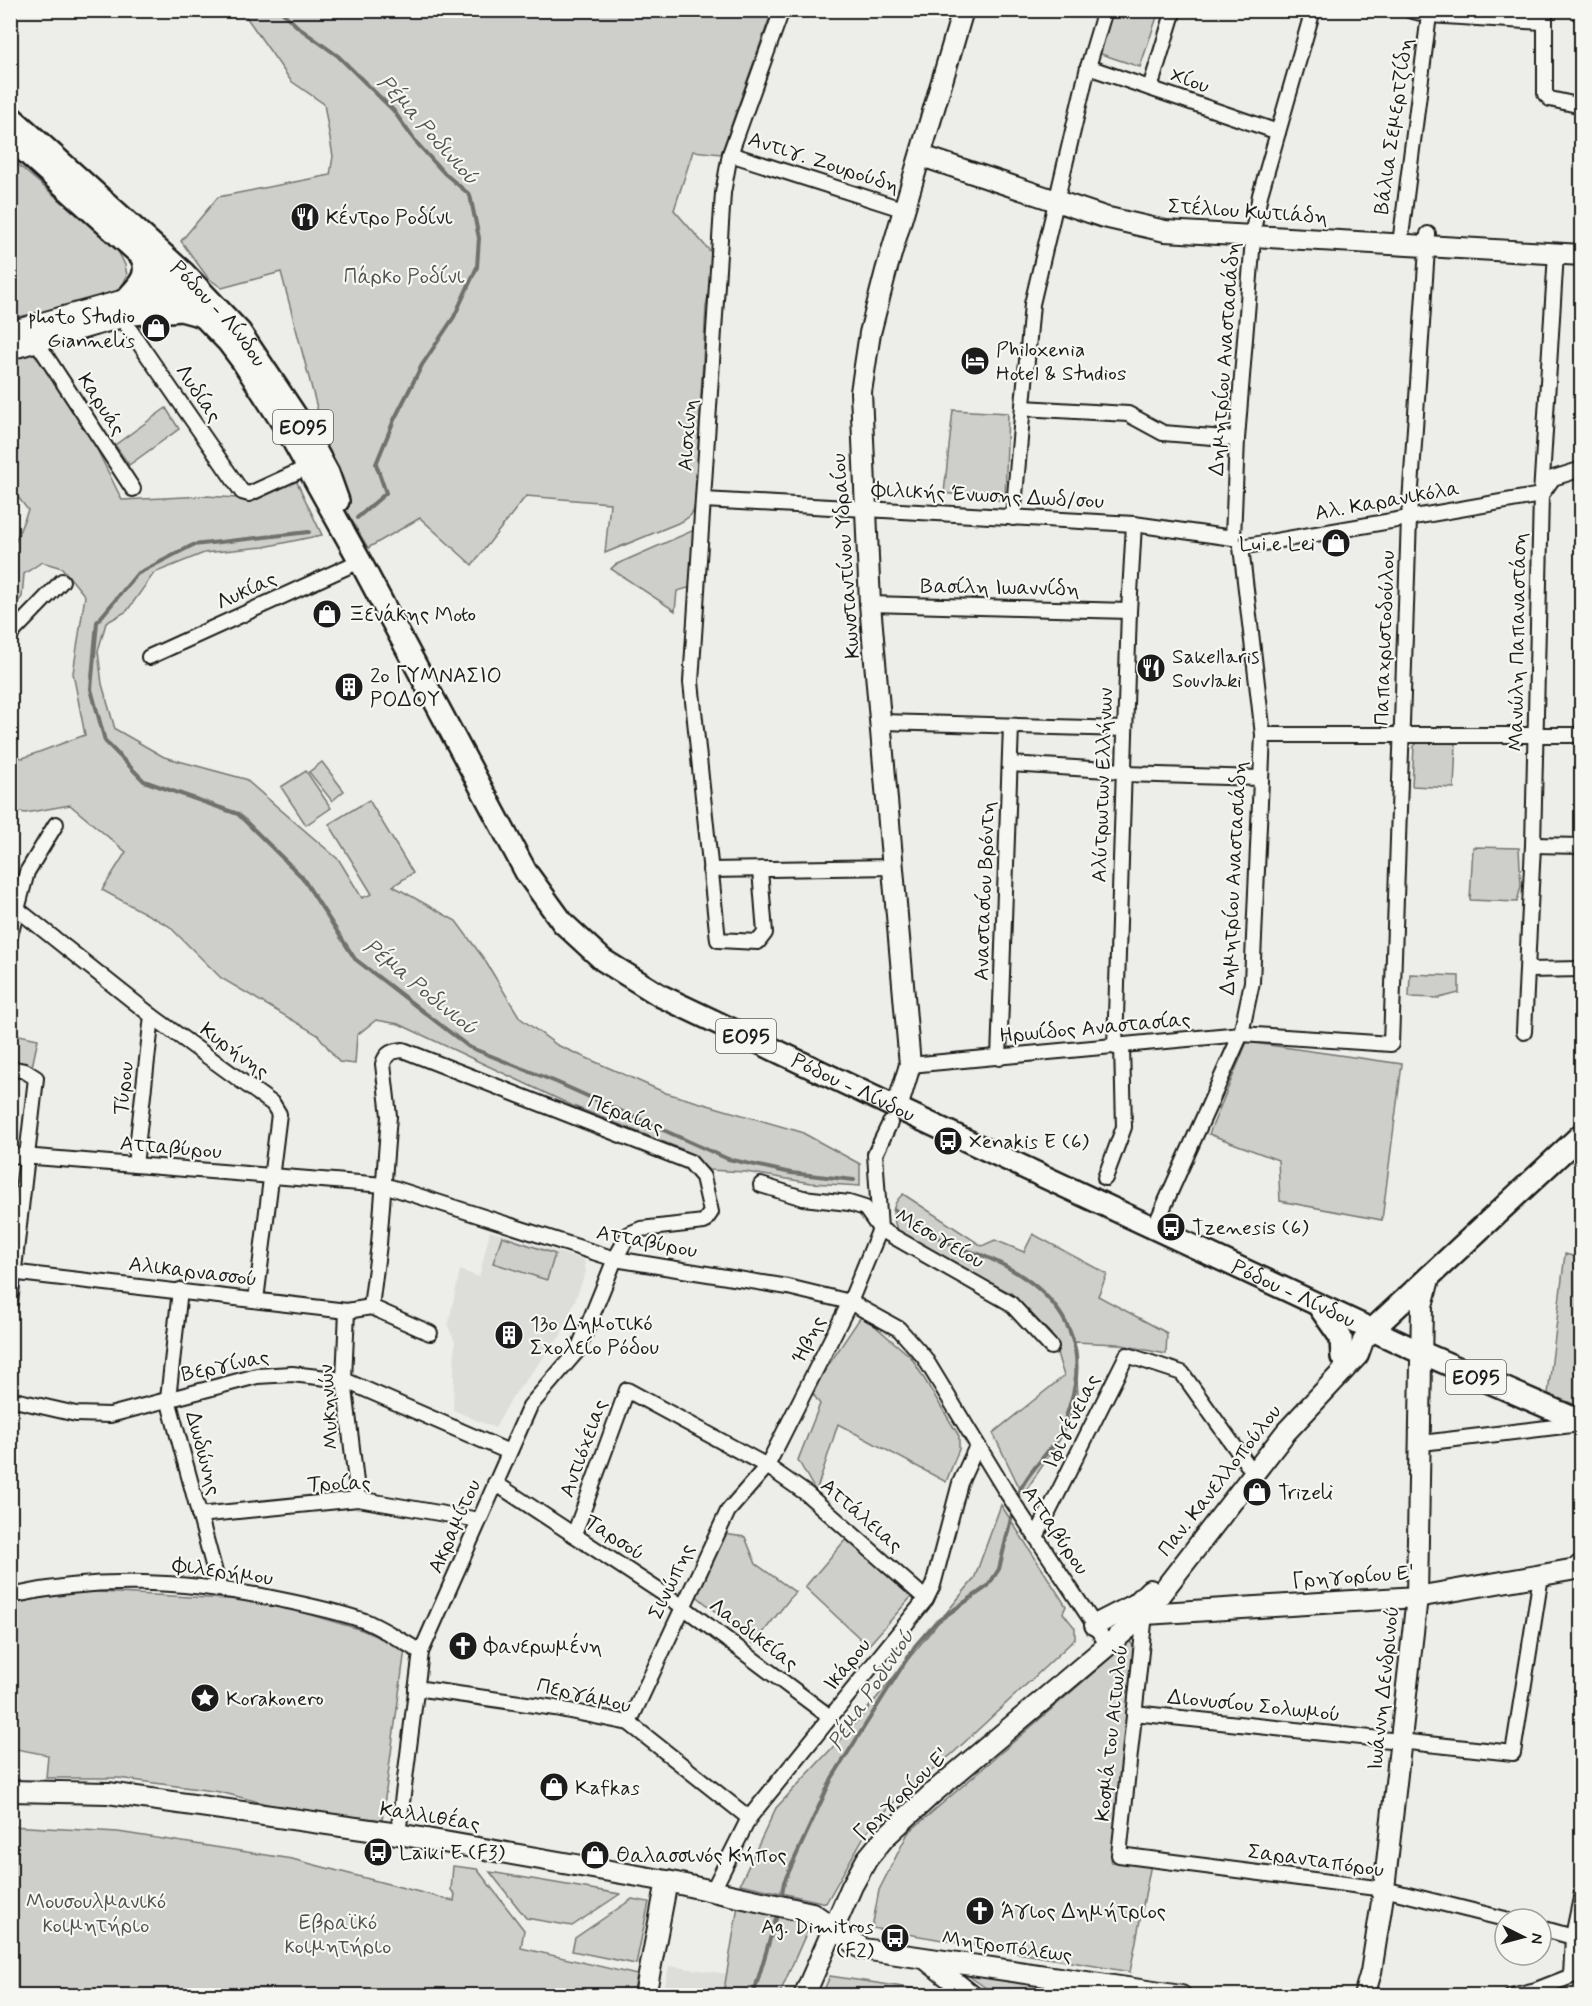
<svg xmlns="http://www.w3.org/2000/svg" width="1592" height="2006" font-family="Mynerve,sans-serif">
	<rect width="100%" height="100%" fill="#edede9"/>
	<filter id="ink" filterUnits="userSpaceOnUse"><feTurbulence type="fractalNoise" baseFrequency=".0167" numOctaves="2"/><feDisplacementMap in="SourceGraphic" scale="12" xChannelSelector="R" yChannelSelector="G"/><feConvolveMatrix kernelMatrix="1 2 1 2 8 2 1 2 1" color-interpolation-filters="sRGB"/></filter>
	<g filter="url(#ink)">
		<!-- built -->
		<g fill="#ddddda">
			<polygon points="490,1231 584,1260 586,1272 561,1335 511,1399 495,1428 453,1410 455,1342 448,1326 460,1270 479,1277"/>
			<polygon points="669,1966 727,1974 723,1995 663,1995"/>
		</g>
		<!-- green -->
		<g fill="#cececb" stroke="#757574" stroke-width="1.5">
			<polygon points="242,11 772,11 721,154 693,151 674,210 716,258 706,306 695,506 691,515 683,521 605,553 610,503 526,496 472,565 420,518 368,548 343,506 281,272 222,288 208,278 181,241 218,197 330,175 333,156 324,104 291,81"/>
			<polygon points="1105,11 1159,11 1140,67 1092,51"/>
			<polygon points="10,158 117,249 125,265 127,275 122,288 107,301 11,318"/>
			<polygon points="47,348 122,500 206,496 237,498 293,474 322,535 264,547 204,553 154,573 127,611 106,623 98,651 102,684 115,729 164,757 245,779 339,860 362,898 372,894 329,824 369,800 413,873 393,886 456,921 484,959 520,1018 557,1045 666,1093 801,1132 860,1164 860,1186 811,1183 746,1172 709,1170 684,1150 573,1106 399,1024 376,1020 357,1035 355,1064 339,1062 318,1035 221,978 169,926 102,890 126,852 70,805 25,813 11,810 11,756 23,758 85,735 73,673 85,596 62,568 42,562 24,574 22,597 11,610 11,552 28,510 11,488 11,359"/>
			<polygon points="166,408 179,429 129,465 115,445"/>
			<polygon points="953,410 1008,413 1005,501 944,493"/>
			<polygon points="694,530 699,534 692,587 677,591 675,611 611,569 615,565"/>
			<polygon points="1420,741 1456,742 1454,788 1412,786 1414,746"/>
			<polygon points="322,762 344,791 332,801 309,772"/>
			<polygon points="306,771 331,808 306,825 281,787"/>
			<polygon points="1473,847 1519,848 1521,886 1517,902 1470,900"/>
			<polygon points="1410,974 1459,976 1459,993 1439,998 1409,997"/>
			<polygon points="10,1033 38,1039 32,1067 11,1061"/>
			<polygon points="1247,1042 1402,1064 1382,1220 1280,1201 1278,1160 1209,1134"/>
			<path d="M903,1194L982,1246L995,1240L1024,1252L1033,1234L1107,1274L1098,1296L1167,1333L1166,1354L1117,1344L1075,1342L1078,1397L1061,1438L1023,1495L993,1433L1064,1376L1051,1334L1011,1293L900,1238C894,1221 887,1208 903,1194Z"/>
			<polygon points="502,1236 555,1254 547,1280 493,1263"/>
			<polygon points="1565,1254 1581,1258 1581,1407 1548,1394"/>
			<polygon points="862,1315 911,1357 959,1436 959,1449 946,1482 838,1424 816,1492 798,1460 820,1404 811,1391"/>
			<polygon points="1001,1505 1066,1606 1063,1613 1075,1628 1075,1639 952,1754 893,1803 866,1833 826,1903 740,1884 776,1808 860,1718 974,1579"/>
			<polygon points="723,1534 745,1537 756,1564 795,1592 754,1644 693,1593"/>
			<polygon points="846,1539 912,1596 868,1646 805,1587"/>
			<polygon points="81,1591 263,1601 362,1630 405,1649 382,1820 282,1808 220,1792 118,1778 46,1778 48,1755 11,1748 10,1604"/>
			<polygon points="1130,1641 1135,1650 1111,1862 1151,1864 1130,1972 872,1928 879,1890 908,1833"/>
			<polygon points="10,1826 118,1832 292,1859 454,1901 455,1894 451,1890 453,1866 477,1869 524,1930 521,1948 637,1975 633,1995 11,1995"/>
			<polygon points="490,1872 620,1894 572,1926 526,1918"/>
			<polygon points="632,1899 649,1902 636,1964 572,1951 575,1938"/>
			<polygon points="738,1906 801,1919 808,1929 779,1995 723,1996"/>
			<polygon points="966,1974 1099,1992 1098,1995 996,1995"/>
			<polygon points="830,1976 944,1993 943,1996 822,1995"/>
		</g>
		<g fill="none" stroke-linecap="round" stroke-linejoin="round">
			<!-- stream -->
			<g stroke="#6f6f6d" stroke-width="4">
				<polyline points="280,10 299,28 338,56 393,110 415,141 444,173 470,195 479,238 477,267 454,317 422,365 394,420 376,464 386,493 357,518"/>
				<polyline points="309,532 193,545 137,574 97,622 91,689 105,741 144,781 238,814 302,877 355,959 469,1047 556,1082 728,1159 791,1173 854,1180"/>
				<path d="M895,1210C914,1221 933,1236 954,1246C963,1250 974,1252 984,1256C1046,1282 1093,1330 1071,1401C1067,1414 1062,1432 1054,1443C1041,1462 1023,1478 1016,1500"/>
				<polyline points="781,1899 784,1882 832,1778 915,1646 935,1623 988,1586 999,1569 1013,1510"/>
				<polyline points="753,1996 778,1912"/>
			</g>
			<!-- street casing -->
			<g stroke="#1c1c1c" stroke-width="18">
				<g id="street">
					<polyline points="1409,10 1429,15 1543,22"/>
					<polyline points="1545,10 1545,94 1550,99 1582,106"/>
					<polyline points="1088,67 1278,132"/>
					<polyline points="1150,88 1174,10"/>
					<polyline points="730,154 905,210"/>
					<polyline points="1400,244 1429,15"/>
					<polyline points="121,317 242,492 249,494 308,467"/>
					<polyline points="36,341 133,489"/>
					<polyline points="1023,408 1128,414 1163,433 1237,439"/>
					<polyline points="1541,495 1553,478 1582,469"/>
					<polyline points="704,500 1134,524 1233,538"/>
					<polyline points="1013,518 1032,304 1088,67 1105,10"/>
					<polyline points="1233,538 1237,439 1254,226 1260,195 1313,10"/>
					<polyline points="1241,547 1541,495"/>
					<polyline points="870,604 1129,611"/>
					<polyline points="10,635 62,581"/>
					<polyline points="149,657 360,561"/>
					<polyline points="882,722 1125,729"/>
					<polyline points="1263,735 1582,735"/>
					<polyline points="1010,764 1124,771"/>
					<polyline points="1124,774 1260,778"/>
					<polyline points="1533,845 1582,846"/>
					<polyline points="710,870 894,867"/>
					<polyline points="760,870 765,933 758,942 718,940 691,682 723,193 730,154 782,10"/>
					<polyline points="16,908 152,1016 273,1104 279,1114 256,1300"/>
					<polyline points="10,936 27,872 56,824"/>
					<polyline points="1528,970 1582,969"/>
					<polyline points="1524,1032 1533,845 1541,495 1556,253"/>
					<polyline points="1115,1047 1129,611 1134,524"/>
					<polyline points="999,1058 1011,726"/>
					<polyline points="910,1065 1241,1034 1391,1044 1409,518 1428,234"/>
					<polyline points="10,1068 25,1071 36,1078 10,1303"/>
					<polyline points="10,1155 384,1185 615,1259 788,1287 850,1302 899,1329 924,1357 1005,1490 1107,1644"/>
					<polyline points="135,1165 152,1016"/>
					<polyline points="1105,1178 1124,1127 1122,1046"/>
					<polyline points="761,1185 803,1198 849,1203 865,1208 880,1229 1010,1303 1051,1347"/>
					<polyline points="1154,1228 1241,1034 1252,982 1263,735 1241,547"/>
					<polyline points="10,1272 347,1311 371,1307"/>
					<polyline points="180,1290 168,1399 219,1587"/>
					<path d="M371,1307L379,1244L389,1116L383,1064C386,1053 392,1051 403,1050L690,1162L703,1177L711,1212L704,1222L641,1229L629,1234L615,1259L578,1350L530,1406L421,1652L398,1834"/>
					<polyline points="371,1307 430,1333"/>
					<polyline points="347,1311 344,1380 358,1499"/>
					<polyline points="10,1399 76,1414 110,1415 257,1376 292,1374 344,1380 509,1452"/>
					<polyline points="1422,1443 1580,1424"/>
					<polyline points="495,1483 682,1606 830,1717"/>
					<polyline points="199,1515 358,1499 479,1520"/>
					<polyline points="574,1535 627,1390 767,1466 807,1494 926,1599"/>
					<polyline points="1036,1537 1127,1355 1182,1373 1247,1464 1255,1471"/>
					<path d="M10,1596C101,1575 187,1581 277,1599C307,1605 336,1611 365,1621C384,1629 403,1642 421,1652"/>
					<polyline points="1145,1614 1119,1855 1384,1889 1505,1919"/>
					<polyline points="416,1688 555,1708 629,1723 749,1818"/>
					<polyline points="1134,1713 1513,1753 1541,1576"/>
					<polyline points="629,1723 728,1511 767,1466 850,1302 880,1229 875,1154 890,1123"/>
					<polyline points="713,1890 749,1818 926,1599 933,1585 960,1483 977,1446"/>
					<polyline points="1541,1928 1580,1939"/>
					<polyline points="1571,1976 1573,1936 1582,1893"/>
					<polyline points="1511,1996 1536,1990 1582,1972"/>
				</g>
			</g>
			<!-- secondary casing -->
			<g stroke="#1c1c1c" stroke-width="24">
				<g id="secondary">
					<polyline points="922,156 1104,217 1165,231 1582,255"/>
					<polyline points="10,332 125,300 181,274"/>
					<polyline points="10,349 133,314 170,296 183,275"/>
					<polyline points="897,1108 910,1065 870,604 861,392 870,333 886,271 963,10"/>
					<polyline points="1145,1614 1417,1597 1576,1569 1582,1564"/>
					<polyline points="1095,1625 1136,1604 1150,1590"/>
					<polyline points="10,1791 108,1793 398,1834 667,1881 812,1913 863,1949 1181,1996"/>
					<polyline points="927,1960 972,1996"/>
					<polyline points="645,1996 667,1881"/>
					<polyline points="804,1996 852,1886 867,1859 885,1837 935,1791 1145,1614 1286,1432 1358,1355 1363,1341 1372,1330"/>
					<polyline points="1364,1996 1371,1972 1384,1889 1417,1597 1422,1306 1430,1275"/>
				</g>
			</g>
			<!-- primary casing -->
			<g stroke="#1c1c1c" stroke-width="26">
				<g id="primary">
					<path id="s1" d="M10,116L184,273L240,332L300,422L328,473L338,501"/>
					<path id="s2" d="M10,138L168,280L228,342L243,362L287,430L360,561L526,872L563,923L603,960L661,996L897,1108L1411,1348L1582,1422"/>
					<path d="M125,300C137,287 150,276 142,258"/>
					<polyline points="133,314 181,310 203,316"/>
					<polyline points="1320,1308 1341,1338 1342,1357"/>
					<polyline points="1372,1330 1582,1134"/>
				</g>
			</g>
			<!-- street -->
			<use href="#street" stroke="#f6f6f2" stroke-width="14"/>
			<!-- secondary -->
			<use href="#secondary" stroke="#f6f6f2" stroke-width="20"/>
			<!-- primary -->
			<use href="#primary" stroke="#f6f6f2" stroke-width="21"/>
		</g>
	</g>
	<!-- icons -->
	<defs>
		<g id="restaurant-disc" transform="scale(1.5)"><circle r="9.5" fill="#1c1c1c" stroke="#f6f6f2"/><path d="M-5-6h1v4h1v-4h1v4h1v-4h1v5L-1.5 .5V6h-2V.5L-5-1ZM5-6V6H3V1.5H1.5Q1.5-4 5-6Z" fill="#fff"/></g>
		<g id="shop-disc" transform="scale(1.5)"><circle r="9.5" fill="#1c1c1c" stroke="#f6f6f2"/><path d="M-5-2.5h2.3a2.7 3.5 0 0 1 5.4 0H5L5.5 6h-11ZM-1.5-2.5h3a1.5 2.3 0 0 0-3 0Z" fill="#fff"/></g>
		<g id="hotel-disc" transform="scale(1.5)"><circle r="9.5" fill="#1c1c1c" stroke="#f6f6f2"/><path d="M-6-4.5h1.5V1H6V5H4.5V3h-9V5H-6ZM-4 0a1.8 1.8 0 1 1 3.6 0ZM.5 0V-2.5h3Q6-2.5 6 0Z" fill="#fff"/></g>
		<g id="building-disc" transform="scale(1.5)"><circle r="9.5" fill="#1c1c1c" stroke="#f6f6f2"/><path d="M-4-6H4V6H1V3H-1V6H-4ZM-2.5-4.3h1.7v1.8h-1.7ZM.8-4.3h1.7v1.8H.8ZM-2.5-1h1.7V.8h-1.7ZM.8-1h1.7V.8H.8Z" fill="#fff"/></g>
		<g id="bus-disc" transform="scale(1.5)"><circle r="9.5" fill="#1c1c1c" stroke="#f6f6f2"/><path d="M-5-6H5V4H4V6H2V4H-2V6H-4V4H-5ZM-3.5-4V0h7V-4ZM-3.5 1.2v1.5H-2V1.2ZM2 1.2v1.5H3.5V1.2Z" fill="#fff"/></g>
		<g id="church-disc" transform="scale(1.5)"><circle r="9.5" fill="#1c1c1c" stroke="#f6f6f2"/><path d="M-1.2-6h2.4v3.5h3.3v2.4h-3.3V6h-2.4V-.1h-3.3v-2.4h3.3Z" fill="#fff"/></g>
		<g id="sight-disc" transform="scale(1.5)"><circle r="9.5" fill="#1c1c1c" stroke="#f6f6f2"/><path d="M0-6L1.8-2.2L6-1.7L2.9 1.2L3.7 5.4L0 3.3L-3.7 5.4L-2.9 1.2L-6-1.7L-1.8-2.2Z" fill="#fff"/></g>
	</defs>
	<g fill-rule="evenodd">
		<use href="#restaurant-disc" x="305" y="217"/>
		<use href="#shop-disc" x="156" y="328"/>
		<use href="#hotel-disc" x="975" y="361"/>
		<use href="#shop-disc" x="1336" y="543"/>
		<use href="#shop-disc" x="327" y="614"/>
		<use href="#restaurant-disc" x="1151" y="668"/>
		<use href="#building-disc" x="349" y="687"/>
		<use href="#bus-disc" x="948" y="1141"/>
		<use href="#bus-disc" x="1171" y="1227"/>
		<use href="#building-disc" x="509" y="1335"/>
		<use href="#shop-disc" x="1257" y="1492"/>
		<use href="#church-disc" x="463" y="1646"/>
		<use href="#sight-disc" x="205" y="1698"/>
		<use href="#shop-disc" x="554" y="1787"/>
		<use href="#bus-disc" x="378" y="1852"/>
		<use href="#shop-disc" x="595" y="1855"/>
		<use href="#church-disc" x="980" y="1911"/>
		<use href="#bus-disc" x="895" y="1938"/>
	</g>
	<g text-anchor="middle" stroke-width="4.5" stroke-linejoin="round" paint-order="stroke">
		<!-- shield labels -->
		<g fill="#f6f6f2" stroke="#5d5d5c" stroke-width="1.5">
			<rect x="273" y="410" width="60" height="34" rx="4.5"/>
			<rect x="716" y="1019" width="60" height="34" rx="4.5"/>
			<rect x="1446" y="1360" width="60" height="34" rx="4.5"/>
		</g>
		<g font-size="20" font-weight="bold" fill="#1c1c1c">
			<text x="303" y="434">ΕΟ95</text>
			<text x="746" y="1043">ΕΟ95</text>
			<text x="1476" y="1384">ΕΟ95</text>
		</g>
		<!-- street labels -->
		<g font-size="21" fill="#1c1c1c" stroke="#f6f6f2">
			<text transform="translate(1190 80) rotate(19)" y="7">Χίου</text>
			<text transform="translate(1393 126) rotate(-82)" y="7">Βάλια Σεμερτζίδη</text>
			<text transform="translate(824 162) rotate(18)" y="7">Αντιγ. Ζουρούδη</text>
			<text transform="translate(1248 211) rotate(4)" y="7">Στέλιου Κωτιάδη</text>
			<text dy="7" stroke="none"><textPath href="#s1" startOffset="288">Ρόδου - Λίνδου</textPath></text>
			<text transform="translate(1224 359) rotate(-86)" y="7">Δημητρίου Αναστασιάδη</text>
			<text transform="translate(199 393) rotate(56)" y="7">Λυδίας</text>
			<text transform="translate(102 404) rotate(57)" y="7">Καρυάς</text>
			<text transform="translate(687 435) rotate(-86)" y="7">Αισχίνη</text>
			<text transform="translate(988 495) rotate(3)" y="7">Φιλικής Ένωσης Δωδ/σου</text>
			<text transform="translate(1387 500) rotate(-10)" y="7">Αλ. Καρανικόλα</text>
			<text transform="translate(845 556) rotate(-94)" y="7">Κωνσταντίνου Υδραίου</text>
			<text transform="translate(1000 587) rotate(1)" y="7">Βασίλη Ιωαννίδη</text>
			<text transform="translate(246 590) rotate(-25)" y="7">Λυκίας</text>
			<text transform="translate(1384 638) rotate(-88)" y="7">Παπαχριστοδούλου</text>
			<text transform="translate(1517 642) rotate(-89)" y="7">Μανώλη Παπαναστάση</text>
			<text transform="translate(1102 785) rotate(-88)" y="7">Αλύτρωτων Ελλήνων</text>
			<text transform="translate(1233 878) rotate(-87)" y="7">Δημητρίου Αναστασιάδη</text>
			<text transform="translate(984 891) rotate(-88)" y="7">Αναστασίου Βρόντη</text>
			<text transform="translate(1095 1027) rotate(-5)" y="7">Ηρωίδος Αναστασίας</text>
			<text transform="translate(235 1050) rotate(36)" y="7">Κυρήνης</text>
			<text dy="7" stroke="none"><textPath href="#s2" startOffset="1306">Ρόδου - Λίνδου</textPath></text>
			<text transform="translate(123 1088) rotate(-83)" y="7">Τύρου</text>
			<text transform="translate(626 1114) rotate(21)" y="7">Περαίας</text>
			<text transform="translate(171 1147) rotate(5)" y="7">Ατταβύρου</text>
			<text transform="translate(940 1238) rotate(30)" y="7">Μεσογείου</text>
			<text transform="translate(647 1241) rotate(11)" y="7">Ατταβύρου</text>
			<text transform="translate(193 1271) rotate(7)" y="7">Αλικαρνασσού</text>
			<text dy="7" stroke="none"><textPath href="#s2" startOffset="1792">Ρόδου - Λίνδου</textPath></text>
			<text transform="translate(808 1339) rotate(-63)" y="7">Ήβης</text>
			<text transform="translate(225 1365) rotate(-12)" y="7">Βεργίνας</text>
			<text transform="translate(328 1407) rotate(-94)" y="7">Μυκηνών</text>
			<text transform="translate(1071 1421) rotate(-64)" y="7">Ιφιγένειας</text>
			<text transform="translate(583 1448) rotate(-70)" y="7">Αντιόχειας</text>
			<text transform="translate(204 1453) rotate(75)" y="7">Δωδώνης</text>
			<text transform="translate(1219 1480) rotate(-52)" y="7">Παν. Κανελλοπούλου</text>
			<text transform="translate(339 1483) rotate(-1)" y="7">Τροίας</text>
			<text transform="translate(862 1515) rotate(41)" y="7">Αττάλειας</text>
			<text transform="translate(454 1526) rotate(-66)" y="7">Ακραμίτου</text>
			<text transform="translate(1056 1530) rotate(56)" y="7">Ατταβύρου</text>
			<text transform="translate(615 1537) rotate(33)" y="7">Ταρσού</text>
			<text transform="translate(223 1571) rotate(8)" y="7">Φιλερήμου</text>
			<text transform="translate(1353 1576) rotate(-4)" y="7">Γρηγορίου Ε'</text>
			<text transform="translate(671 1581) rotate(-65)" y="7">Σινώπης</text>
			<text transform="translate(754 1634) rotate(37)" y="7">Λαοδικείας</text>
			<text transform="translate(847 1664) rotate(-51)" y="7">Ικάρου</text>
			<text transform="translate(1383 1688) rotate(-84)" y="7">Ιωάννη Δενδρινού</text>
			<text transform="translate(584 1695) rotate(13)" y="7">Περγάμου</text>
			<text transform="translate(1254 1705) rotate(6)" y="7">Διονυσίου Σολωμού</text>
			<text transform="translate(1111 1733) rotate(-84)" y="7">Κοσμά του Αιτωλού</text>
			<text transform="translate(901 1794) rotate(-44)" y="7">Γρηγορίου Ε'</text>
			<text transform="translate(430 1816) rotate(9)" y="7">Καλλιθέας</text>
			<text transform="translate(1316 1860) rotate(8)" y="7">Σαρανταπόρου</text>
			<text transform="translate(1007 1946) rotate(8)" y="7">Μητροπόλεως</text>
		</g>
		<!-- poi labels -->
		<g font-size="21" fill="#1c1c1c" stroke="#f6f6f2" text-anchor="start">
			<text x="326" y="224">Κέντρο Ροδίνι</text>
			<text x="135" y="323" text-anchor="end">photo Studio<tspan x="135" dy="24">Giannelis</tspan></text>
			<text x="996" y="356">Philoxenia<tspan x="996" dy="24">Hotel &amp; Studios</tspan></text>
			<text x="1315" y="550" text-anchor="end">Lui e Lei</text>
			<text x="348" y="621">Ξενάκης Moto</text>
			<text x="1172" y="663">Sakellaris<tspan x="1172" dy="24">Souvlaki</tspan></text>
			<text x="370" y="682">2ο ΓΥΜΝΑΣΙΟ<tspan x="370" dy="24">ΡΟΔΟΥ</tspan></text>
			<text x="969" y="1148">Xenakis E (6)</text>
			<text x="1192" y="1234">Tzenesis (6)</text>
			<text x="530" y="1330">13ο Δημοτικό<tspan x="530" dy="24">Σχολείο Ρόδου</tspan></text>
			<text x="1278" y="1499">Trizeli</text>
			<text x="484" y="1653">Φανερωμένη</text>
			<text x="226" y="1705">Korakonero</text>
			<text x="575" y="1794">Kafkas</text>
			<text x="399" y="1859">Laiki E (F3)</text>
			<text x="616" y="1862">Θαλασσινός Κήπος</text>
			<text x="1001" y="1918">Άγιος Δημήτριος</text>
			<text x="874" y="1933" text-anchor="end">Ag. Dimitros<tspan x="874" dy="24">(F2)</tspan></text>
		</g>
		<!-- park labels -->
		<g font-size="21" fill="#515151" stroke="#f6f6f2">
			<text x="404" y="283">Πάρκο Ροδίνι</text>
			<text x="96" y="1908">Μουσουλμανικό<tspan x="96" dy="24">κοιμητήριο</tspan></text>
			<text x="338" y="1929">Εβραϊκό<tspan x="338" dy="24">κοιμητήριο</tspan></text>
		</g>
		<!-- water labels -->
		<g font-size="22" font-style="italic" fill="#535352" stroke="#f6f6f2">
			<text transform="translate(429 129) rotate(48)" y="8">Ρέμα Ροδινιού</text>
			<text transform="translate(421 986) rotate(39)" y="8">Ρέμα Ροδινιού</text>
			<text transform="translate(870 1689) rotate(-57)" y="8">Ρέμα Ροδινιού</text>
		</g>
	</g>
	<!-- margin -->
	<rect width="1592" height="2006" fill="none" stroke="#f6f6f2" stroke-width="36"/>
	<rect x="18" y="18" width="1556" height="1970" fill="none" stroke="#1c1c1c" stroke-width="2" filter="url(#ink)"/>
	<!-- north arrow -->
	<g transform="translate(1523 1937) rotate(96)"><circle r="28" fill="#f6f6f2" stroke="#9f9f9c" stroke-width="1.5"/>
	<path d="M0-4.5L10 22L0 15L-10 22Z" fill="#1c1c1c"/>
	<text y="-9" font-size="16" font-weight="bold" text-anchor="middle" fill="#1c1c1c">N</text>
	</g>
</svg>
